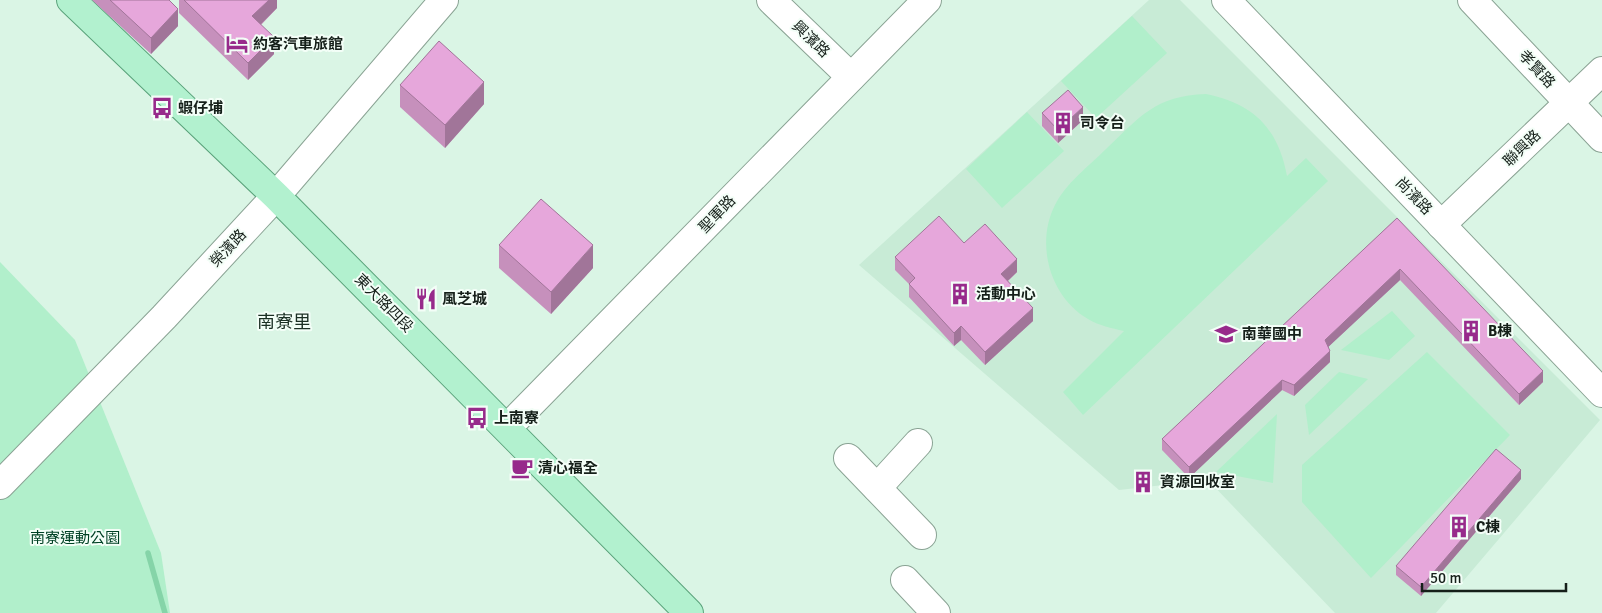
<svg xmlns="http://www.w3.org/2000/svg" width="1602" height="613" font-family="Signika,'Noto Sans TC',sans-serif">
	<rect width="100%" height="100%" fill="#daf5e5"/>
	<!-- built -->
	<polygon fill="#c8ebd6" points="1149,0 1180,0 1600,420 1436,613 1335,613 1208,480 1119,490 859,265"/>
	<!-- green -->
	<g fill="#b1efcb">
		<polygon points="1132,16 1167,53 1096,118 1061,81"/>
		<path d="M1206,94C1254,104 1278,128 1287,176L1306,158L1328,181L1083,415L1063,392L1124,331C1111,328 1100,326 1088,319C1050,297 1035,244 1055,205C1066,183 1088,167 1106,149C1141,116 1155,96 1206,94Z"/>
		<polygon points="1027,112 1064,151 1002,208 966,169"/>
		<polygon points="0,262 75,340 161,553 170,613 0,613"/>
		<polygon points="1392,311 1415,336 1389,360 1341,350"/>
		<polygon points="1427,352 1510,435 1371,578 1302,502 1302,465"/>
		<polygon points="1339,372 1368,379 1309,435 1305,405"/>
		<polygon points="1277,414 1273,483 1216,472"/>
	</g>
	<g fill="none" stroke-linecap="round" stroke-linejoin="round">
		<!-- stream -->
		<polyline stroke="#85d4a8" stroke-width="5.5" points="148,553 165,613"/>
		<!-- minor casing -->
		<g stroke="#8aa394" stroke-width="30">
			<g id="minor">
				<polyline points="771,0 851,77"/>
				<polyline points="1226,0 1602,393"/>
				<polyline points="1472,0 1602,138"/>
				<polyline points="1441,225 1602,71"/>
				<polyline points="507,428 927,0"/>
				<polyline points="848,458 922,535"/>
				<polyline points="0,485 164,317 276,196 444,0"/>
				<polyline points="877,488 918,443"/>
				<polyline points="905,580 936,613"/>
			</g>
		</g>
		<!-- major casing -->
		<g stroke="#59a27a" stroke-width="30">
			<polyline id="major" points="71,0 276,196 689,613"/>
		</g>
		<!-- minor -->
		<use href="#minor" stroke="#fff" stroke-width="28"/>
		<!-- major -->
		<use href="#major" stroke="#b2f1cf" stroke-width="28"/>
	</g>
	<!-- wall -->
	<g fill="#c690bc">
		<polygon points="92,0 169,0 178,26 151,54"/>
		<polygon points="179,0 277,0 277,8 261,25 274,54 248,80 179,13"/>
		<polygon points="400,85 484,104 445,148 400,107"/>
		<polygon points="1042,113 1083,120 1058,143 1042,126"/>
		<polygon points="1397,218 1543,382 1519,405 1400,280 1328,347 1330,362 1294,396 1282,390 1189,478 1162,450 1162,439"/>
		<polygon points="499,245 593,268 551,314 499,268"/>
		<polygon points="895,257 1017,272 1008,281 1033,321 985,365 961,340 954,346 909,297 909,284 895,270"/>
		<polygon points="1521,479 1421,596 1396,575 1396,566"/>
	</g>
	<!-- shaded-wall -->
	<g fill="#a17599">
		<polygon points="269,0 277,0 277,8 252,33 252,16"/>
		<polygon points="178,9 178,26 151,54 151,38"/>
		<polygon points="274,37 274,54 248,80 248,63"/>
		<polygon points="484,82 484,104 445,148 445,125"/>
		<polygon points="1083,107 1083,120 1058,143 1058,130"/>
		<polygon points="593,245 593,268 551,314 551,292"/>
		<polygon points="1017,259 1017,272 1001,287 1001,274"/>
		<polygon points="1400,269 1400,280 1325,350 1325,340"/>
		<polygon points="1033,308 1033,321 985,365 985,352"/>
		<polygon points="961,326 961,340 954,346 954,333"/>
		<polygon points="1330,351 1330,362 1294,396 1294,385"/>
		<polygon points="1543,371 1543,382 1519,405 1519,394"/>
		<polygon points="1282,380 1282,390 1189,478 1189,467"/>
		<polygon points="1521,470 1521,479 1421,596 1421,587"/>
	</g>
	<!-- building -->
	<g fill="#e6a7db" stroke="#a17599">
		<polygon points="110,0 169,0 178,9 151,38"/>
		<polygon points="184,0 269,0 252,16 274,37 248,63"/>
		<polygon points="439,41 484,82 445,125 400,85"/>
		<polygon points="1068,90 1083,107 1058,130 1042,113"/>
		<polygon points="541,199 593,245 551,292 499,245"/>
		<polygon points="939,216 964,243 985,224 1017,259 1001,274 1033,308 985,352 961,326 954,333 909,284 915,278 895,257"/>
		<polygon points="1397,218 1543,371 1519,394 1400,269 1325,340 1330,351 1294,385 1282,380 1189,467 1162,439"/>
		<polygon points="1496,449 1521,470 1421,587 1396,566"/>
	</g>
	<!-- icons -->
	<defs>
		<g id="hotel-bare" transform="scale(1.725)"><path d="M-6-4.5h1.5V1H6V5H4.5V3h-9V5H-6ZM-4 0a1.8 1.8 0 1 1 3.6 0ZM.5 0V-2.5h3Q6-2.5 6 0Z" fill="#972a8b" stroke="#f3fef7" stroke-width="2.5" paint-order="stroke"/></g>
		<g id="bus-bare" transform="scale(1.725)"><path d="M-5-6H5V4H4V6H2V4H-2V6H-4V4H-5ZM-3.5-4V0h7V-4ZM-3.5 1.2v1.5H-2V1.2ZM2 1.2v1.5H3.5V1.2Z" fill="#972a8b" stroke="#f3fef7" stroke-width="2.5" paint-order="stroke"/></g>
		<g id="building-bare" transform="scale(1.725)"><path d="M-4-6H4V6H1V3H-1V6H-4ZM-2.5-4.3h1.7v1.8h-1.7ZM.8-4.3h1.7v1.8H.8ZM-2.5-1h1.7V.8h-1.7ZM.8-1h1.7V.8H.8Z" fill="#972a8b" stroke="#f3fef7" stroke-width="2.5" paint-order="stroke"/></g>
		<g id="restaurant-bare" transform="scale(1.725)"><path d="M-5-6h1v4h1v-4h1v4h1v-4h1v5L-1.5 .5V6h-2V.5L-5-1ZM5-6V6H3V1.5H1.5Q1.5-4 5-6Z" fill="#972a8b" stroke="#f3fef7" stroke-width="2.5" paint-order="stroke"/></g>
		<g id="school-bare" transform="scale(1.725)"><path d="M0-5L7-2L0 1L-7-2ZM-4 1L0 2.5L4 1V4Q0 6-4 4Z" fill="#972a8b" stroke="#f3fef7" stroke-width="2.5" paint-order="stroke"/></g>
		<g id="cafe-bare" transform="scale(1.725)"><path d="M-5.5-4.5H6V0H3Q3 3.5 0 3.5H-2.5Q-5.5 3.5-5.5 0ZM3-3.2v2h1.7v-2ZM-6 4.5H4V6H-6Z" fill="#972a8b" stroke="#f3fef7" stroke-width="2.5" paint-order="stroke"/></g>
	</defs>
	<g fill-rule="evenodd">
		<use href="#hotel-bare" x="237" y="44"/>
		<use href="#bus-bare" x="162" y="108"/>
		<use href="#building-bare" x="1063" y="123"/>
		<use href="#building-bare" x="960" y="294"/>
		<use href="#restaurant-bare" x="426" y="299"/>
		<use href="#building-bare" x="1471" y="331"/>
		<use href="#school-bare" x="1226" y="334"/>
		<use href="#bus-bare" x="477" y="418"/>
		<use href="#cafe-bare" x="522" y="468"/>
		<use href="#building-bare" x="1143" y="482"/>
		<use href="#building-bare" x="1459" y="527"/>
	</g>
	<g text-anchor="middle" stroke-width="4" stroke-linejoin="round" paint-order="stroke">
		<!-- street labels -->
		<g font-size="15" fill="#151f19" stroke="#f3fef7">
			<text transform="translate(811 39) rotate(44)" y="5">興濱路</text>
			<text transform="translate(1537 69) rotate(47)" y="5">孝賢路</text>
			<text transform="translate(1522 148) rotate(-44)" y="5">聯興路</text>
			<text transform="translate(1414 196) rotate(46)" y="5">尚濱路</text>
			<text transform="translate(717 214) rotate(-46)" y="5">聖軍路</text>
			<text transform="translate(228 248) rotate(-47)" y="5">榮濱路</text>
			<text transform="translate(384 303) rotate(45)" y="5">東大路四段</text>
		</g>
		<!-- poi labels -->
		<g font-size="15" font-weight="bold" fill="#151f19" stroke="#f3fef7" text-anchor="start">
			<text x="253" y="49">約客汽車旅館</text>
			<text x="178" y="113">蝦仔埔</text>
			<text x="1080" y="128">司令台</text>
			<text x="976" y="299">活動中心</text>
			<text x="442" y="304">風芝城</text>
			<text x="1488" y="336">B棟</text>
			<text x="1242" y="339">南華國中</text>
			<text x="494" y="423">上南寮</text>
			<text x="538" y="473">清心福全</text>
			<text x="1160" y="487">資源回收室</text>
			<text x="1476" y="532">C棟</text>
		</g>
		<!-- park labels -->
		<g font-size="15" fill="#004125" stroke="#f3fef7">
			<text x="75" y="543">南寮運動公園</text>
		</g>
		<!-- quarter labels -->
		<g font-size="18" fill="#1b3024" stroke="#f3fef7">
			<text x="284" y="328">南寮里</text>
		</g>
	</g>
	<!-- scale -->
	<path d="M1422 583v8h144v-8" fill="none" stroke="#151f19" stroke-width="2.5"/>
	<text x="1430" y="583" font-size="15" fill="#151f19" stroke="#f3fef7" stroke-width="4" paint-order="stroke">50 m</text>
</svg>
